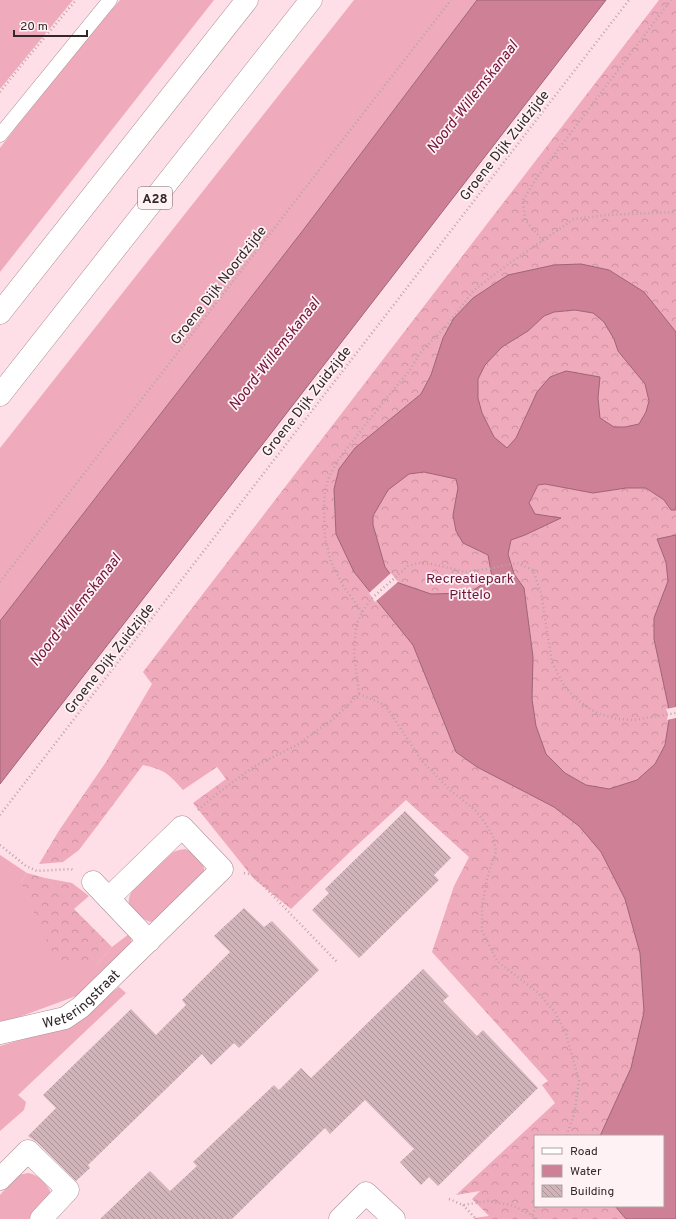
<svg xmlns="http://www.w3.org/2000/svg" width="676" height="1219" font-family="Overpass,sans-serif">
	<defs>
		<pattern id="forest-crowns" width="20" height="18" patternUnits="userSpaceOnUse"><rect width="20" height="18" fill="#efaabc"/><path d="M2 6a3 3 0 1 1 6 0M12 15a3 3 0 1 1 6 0" fill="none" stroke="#cd92a2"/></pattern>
		<pattern id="building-back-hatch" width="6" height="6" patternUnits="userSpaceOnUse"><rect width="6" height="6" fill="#d1b3ba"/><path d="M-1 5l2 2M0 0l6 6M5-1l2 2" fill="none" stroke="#aa9297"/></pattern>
	</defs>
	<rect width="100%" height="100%" fill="#ffdfe7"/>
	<!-- grass -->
	<g fill="#efaabc">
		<polygon points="0,0 73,0 0,89"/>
		<polygon points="120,0 214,0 0,272 0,148 68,60"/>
		<polygon points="354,0 477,0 304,229 0,621 0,448"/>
		<path d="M185,849C197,853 204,862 205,874L156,922C152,922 149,922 146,920C142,918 131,908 129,904C128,899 130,895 132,891L173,852L179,850Z"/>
		<polygon points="0,855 27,873 21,882 97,964 112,947 129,934 131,939 131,946 79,995 0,1024"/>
		<polygon points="119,987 126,993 18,1095 26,1102 24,1110 0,1131 0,1046 68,1026"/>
		<path d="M28,1173C40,1175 47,1184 52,1195L48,1202L29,1219H0V1195L18,1175Z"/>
	</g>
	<!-- forest -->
	<g fill="url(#forest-crowns)" fill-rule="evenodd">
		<path d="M659,0H676V1219H475L474,1218L489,1216L472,1199L480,1191L456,1195L555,1103L542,1085L548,1081L432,952L454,886L469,857L406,800L353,849L291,909L254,879L193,803L226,779L217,767L183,790C168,773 165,770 143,765L79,850L63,862L39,864L60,829L106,762L152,684L143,672ZM535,1136H663V1206H535Z"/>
		<polygon points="27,873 45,878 72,883 89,896 74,909 112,947 97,964 57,962 34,913 21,882"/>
	</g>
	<!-- water -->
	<g fill="#ce8097" stroke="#9f6576" fill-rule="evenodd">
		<polygon points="477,0 606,0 0,784 0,621 304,229"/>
		<path d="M581,264L609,270L644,292L676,332V510H671L664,500L646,488H626L593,493L545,484L538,485L529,503L535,514L561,518L525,535L511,540L508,554L514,574L524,588L533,657L532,699L536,726L546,754L565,773L586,785L609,789L637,780L655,764L665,745L670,714L654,639V618L668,581L666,562L657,539L676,535V1219H626L615,1206H663V1136H600L631,1068L644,1012L640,953L625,899L601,852L579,826L554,807L477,767L456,752L413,645L354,572L336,534L334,489L339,469L355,448L421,394L431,375L443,338L454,318L473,298L508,275L554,265ZM575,310L593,313L604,322L614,339L618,351L645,384L649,401L646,412L639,424L625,427H614L600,418L598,398L600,377L566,371L550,377L537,392L516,438L507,448L494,437L482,413L478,398V379L485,365L502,347L528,331L544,316L554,312ZM424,472L456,479L458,488L453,515L456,531L463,543L488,555L492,577L470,593L431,594L396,582L385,567L373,525V516L388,490L409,474Z"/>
	</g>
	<!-- pier -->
	<g fill="#ffdfe7">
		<polygon points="391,573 397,581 399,581 375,602 369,593"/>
		<polygon points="676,707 676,718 667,720 668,714 666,709"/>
	</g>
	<!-- building -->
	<g fill="url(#building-back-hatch)">
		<polygon points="405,811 451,858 434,875 439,880 359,958 312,910 329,893 325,889"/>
		<polygon points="244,908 264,927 272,921 319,970 239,1048 234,1043 211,1065 202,1054 88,1165 90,1168 76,1181 37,1142 28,1136 56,1108 43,1095 131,1009 156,1035 186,1005 182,1000 230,952 214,936"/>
		<polygon points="423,969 449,996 443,1001 477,1036 483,1030 538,1088 438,1186 429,1177 421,1185 400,1162 414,1149 365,1100 330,1134 325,1128 232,1219 100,1219 150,1171 170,1191 197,1166 193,1162 274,1085 279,1090 301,1068 311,1078"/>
	</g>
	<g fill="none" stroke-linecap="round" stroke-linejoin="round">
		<!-- lane casing -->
		<g stroke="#ac8f96" stroke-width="15">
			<polyline id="lane" points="0,135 110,0"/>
		</g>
		<!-- street casing -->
		<g stroke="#ac8f96" stroke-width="23">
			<g id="street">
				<polyline points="93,882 149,941"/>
				<path id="s1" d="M0,1033L65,1018L81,1007L222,869L182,827L109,898"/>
				<polyline points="0,1179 28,1151 68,1190 41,1219"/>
				<polyline points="340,1219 366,1193 394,1219"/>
			</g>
		</g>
		<!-- highway casing -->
		<g stroke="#ac8f96" stroke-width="23">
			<g id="highway">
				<polyline points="0,313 247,0"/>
				<polyline points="0,395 311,0"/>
			</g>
		</g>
		<!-- path -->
		<g stroke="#bca3a9" stroke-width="2.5" stroke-dasharray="1 3" stroke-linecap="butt">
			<polyline points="0,92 24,62 76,0"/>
			<polyline points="543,241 525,220 523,200 536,179 671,0"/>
			<polyline points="0,582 451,0"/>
			<polyline points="362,612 342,584 331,562 325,538 324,506 325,490 329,477 338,460 381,405 410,370 420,353 448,324 474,290 507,265 574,219 607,215 676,212"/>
			<polyline points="359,694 385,705 422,761 449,789 476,811 485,823 493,836 496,851 487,879 482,906 482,931 497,961 538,993 555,1012 566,1034 579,1081 574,1115 566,1136"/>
			<polyline points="198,810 218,793 253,767 297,745 319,729 336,717 359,694 354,653 356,626 362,612 371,599 408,566 419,563 432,564 466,572 487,569 517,563 533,570 541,593 552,662 563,684 572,695 584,705 597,713 617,719 634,720 676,713"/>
			<polyline points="0,815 629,0"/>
			<polyline points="0,845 26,866 37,871 71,869 74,870"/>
			<polyline points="244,873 253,875 338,963"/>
			<polyline points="449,1199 463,1205 488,1201 511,1205 532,1215 536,1219"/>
			<polyline points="463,1205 476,1219"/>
			<polyline points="532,1215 537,1206"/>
		</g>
		<!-- lane -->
		<use href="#lane" stroke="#fff" stroke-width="14"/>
		<!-- street -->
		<use href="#street" stroke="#fff" stroke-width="22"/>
		<!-- highway -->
		<use href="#highway" stroke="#fff" stroke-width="22"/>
	</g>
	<g text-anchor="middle" stroke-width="3.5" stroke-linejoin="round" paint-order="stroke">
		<!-- shield labels -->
		<rect fill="#fff2f5" stroke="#706466" stroke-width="1" x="138" y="187" width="34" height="22" rx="3"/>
		<g font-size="13" font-weight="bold" fill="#322729">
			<text x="155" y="203">A28</text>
		</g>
		<!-- street labels -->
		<g font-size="14" fill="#322729" stroke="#fff2f5">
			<text transform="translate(504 145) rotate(-52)" y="5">Groene Dijk Zuidzijde</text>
			<text transform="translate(218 285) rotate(-52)" y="5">Groene Dijk Noordzijde</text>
			<text transform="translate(306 401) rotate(-52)" y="5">Groene Dijk Zuidzijde</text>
			<text transform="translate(109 658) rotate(-52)" y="5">Groene Dijk Zuidzijde</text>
			<text dy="5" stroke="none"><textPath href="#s1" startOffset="90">Weteringstraat</textPath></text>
		</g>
		<!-- park labels -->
		<g font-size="14" fill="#70133a" stroke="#fff2f5">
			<text x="470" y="583">Recreatiepark<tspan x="470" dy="16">Pittelo</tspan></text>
		</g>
		<!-- water labels -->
		<g font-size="15" font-style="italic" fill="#72153b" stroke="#fff2f5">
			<text transform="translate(472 97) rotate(-52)" y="5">Noord-Willemskanaal</text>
			<text transform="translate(274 354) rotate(-52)" y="5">Noord-Willemskanaal</text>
			<text transform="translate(75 610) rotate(-52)" y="5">Noord-Willemskanaal</text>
		</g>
	</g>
	<!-- legend -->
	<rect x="534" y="1135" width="130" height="72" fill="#fff2f5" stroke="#ada1a3"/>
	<rect x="542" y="1148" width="20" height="6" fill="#ffffff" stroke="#ada1a3"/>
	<text x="570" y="1155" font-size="12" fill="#322729">Road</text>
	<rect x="542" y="1165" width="20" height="12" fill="#ce8097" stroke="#ada1a3"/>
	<text x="570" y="1175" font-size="12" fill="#322729">Water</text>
	<rect x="542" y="1185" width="20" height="12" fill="url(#building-back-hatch)" stroke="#ada1a3"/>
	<text x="570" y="1195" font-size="12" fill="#322729">Building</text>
	<!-- scale -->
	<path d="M14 30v6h73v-6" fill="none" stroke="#322729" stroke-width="2"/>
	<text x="20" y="30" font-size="12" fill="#322729" stroke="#fff2f5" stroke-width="3" paint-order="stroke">20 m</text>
</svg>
